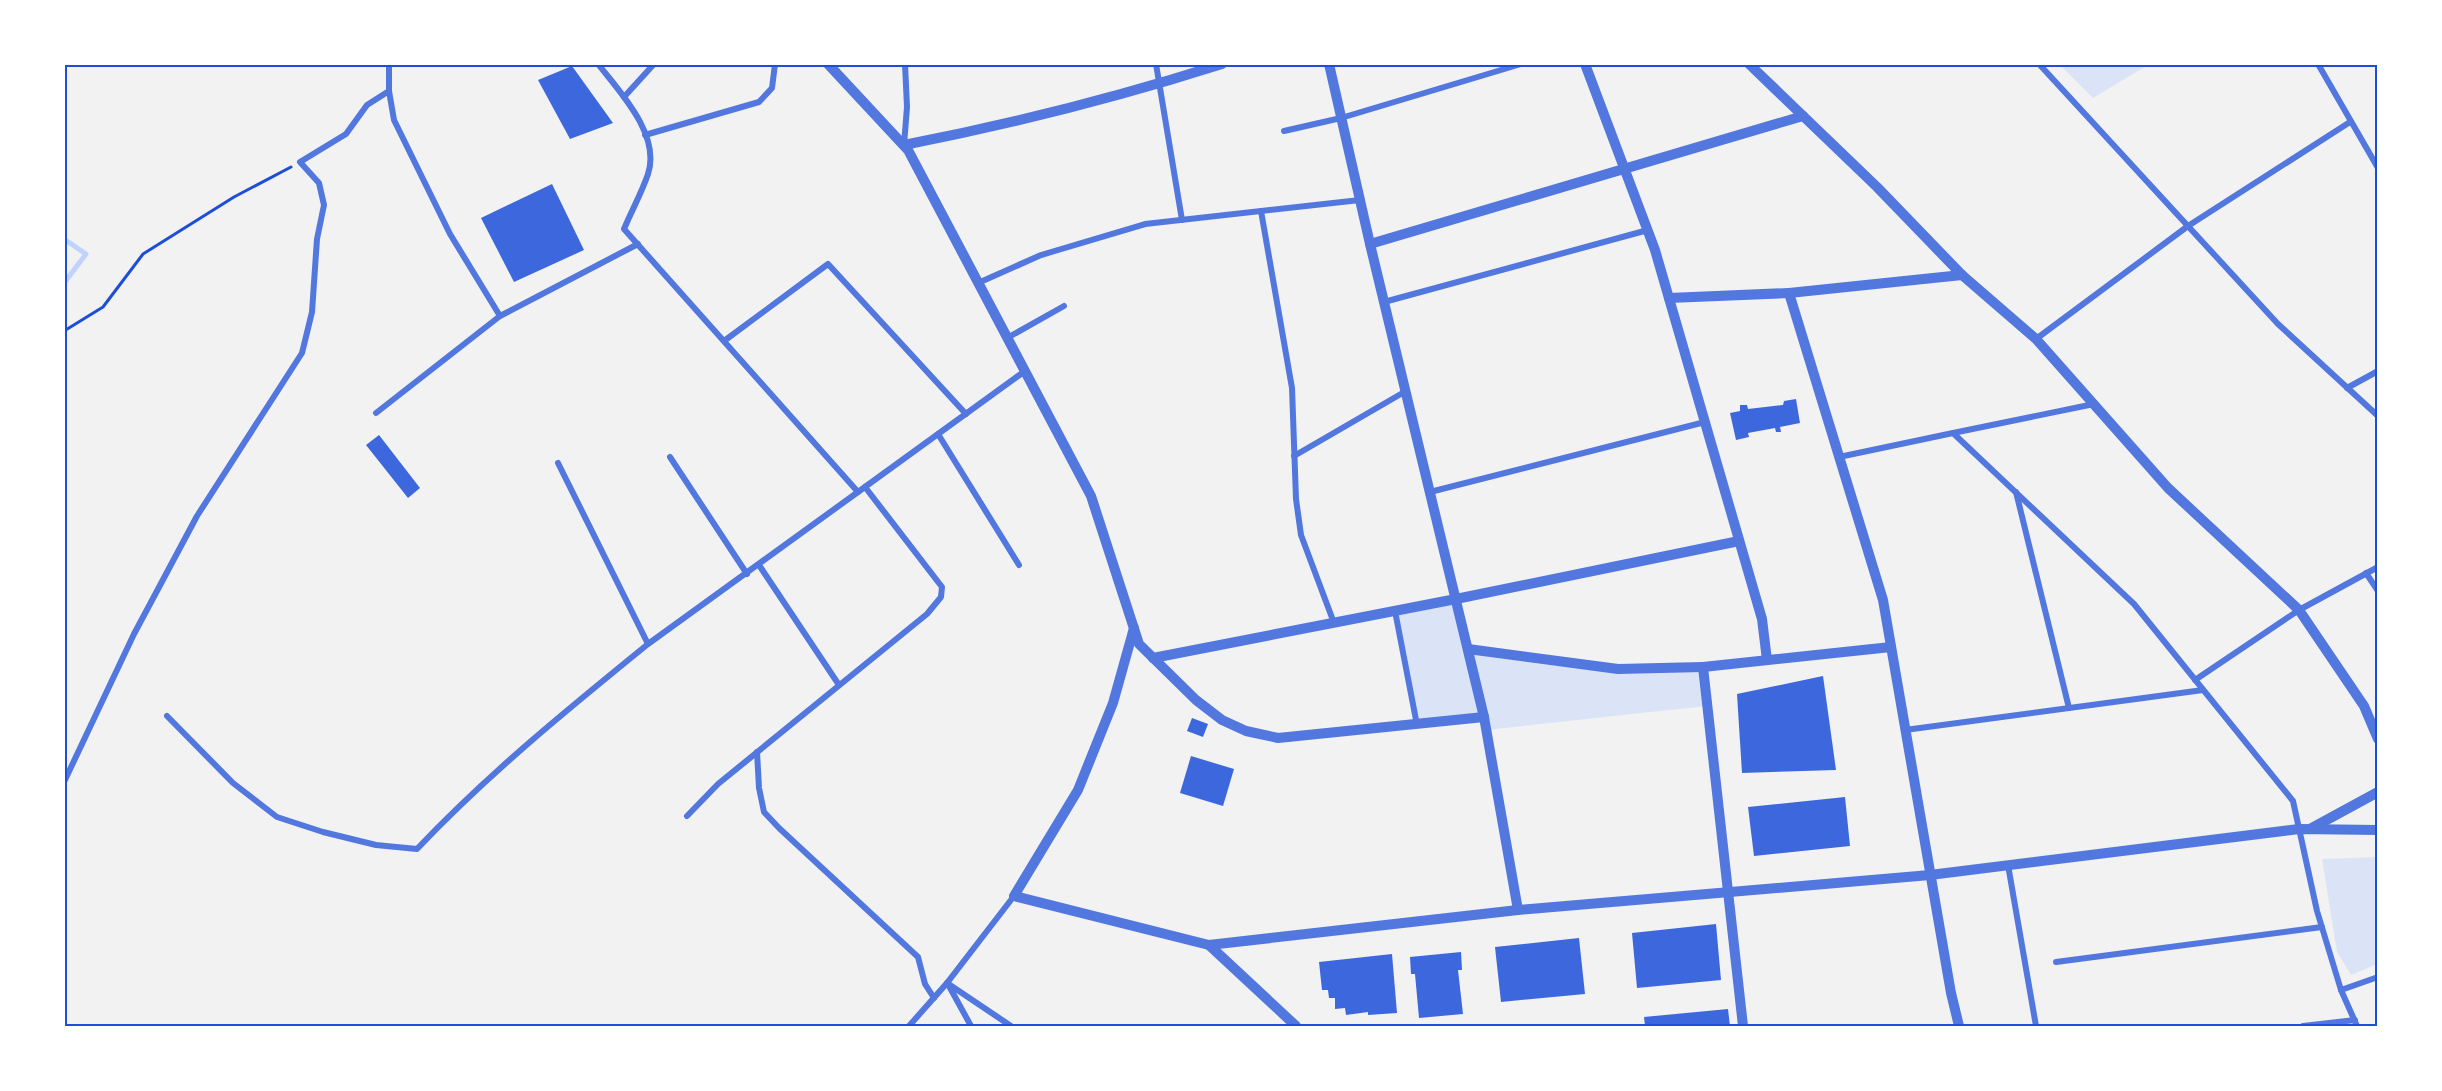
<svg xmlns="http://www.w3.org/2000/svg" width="2442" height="1091" font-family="'Source Sans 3',sans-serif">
	<rect width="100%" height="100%" fill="#f2f2f2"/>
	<!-- green -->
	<g fill="#dbe4f7">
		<polygon points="2060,65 2148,65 2093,98"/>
		<polygon points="1456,599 1468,649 1618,669 1703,667 1707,706 1486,730 1485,718 1417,725 1395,611"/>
		<polygon points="2377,857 2377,964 2351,975 2337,952 2322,859"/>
	</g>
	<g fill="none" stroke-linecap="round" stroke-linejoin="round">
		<!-- stream -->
		<polyline stroke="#bfd3fe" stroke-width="5" points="64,239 86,254 64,283"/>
	</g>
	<!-- building -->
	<g fill="#3d67dc">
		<polygon points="572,66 613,123 570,139 538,80"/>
		<polygon points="552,184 584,250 514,282 481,218"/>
		<polygon points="1796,399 1800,423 1780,427 1781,432 1776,432 1775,428 1748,433 1749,437 1736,440 1730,413 1740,411 1740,405 1747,405 1748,409 1783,405 1784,401"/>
		<polygon points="379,435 420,488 408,498 366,445"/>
		<polygon points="1823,676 1836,770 1742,773 1737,694"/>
		<polygon points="1192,718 1208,724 1203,737 1187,731"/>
		<polygon points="1191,756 1234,769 1223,806 1180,793"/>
		<polygon points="1845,797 1850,846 1754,856 1748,807"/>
		<polygon points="1716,924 1721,980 1637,988 1632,933"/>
		<polygon points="1579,938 1585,994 1501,1002 1495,947"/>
		<polygon points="1461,952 1462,970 1458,970 1463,1014 1419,1018 1415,974 1411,974 1410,957"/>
		<polygon points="1392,954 1397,1013 1368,1015 1368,1012 1346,1015 1345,1008 1335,1009 1335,998 1329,998 1328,990 1322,990 1319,962"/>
		<polygon points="1728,1009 1730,1026 1645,1026 1644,1017"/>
	</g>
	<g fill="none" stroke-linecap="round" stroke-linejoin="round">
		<!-- path -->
		<polyline stroke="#1d4ed8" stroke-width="3" points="64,331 103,307 143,254 234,197 291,167"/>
		<!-- minor -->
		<g stroke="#5277de" stroke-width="6">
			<polyline points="389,64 389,91 394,120 450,234 500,316"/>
			<path d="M598,64C620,92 661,135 648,174C642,192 632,210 624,229L858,492L1025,371"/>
			<polyline points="1156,64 1182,220"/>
			<polyline points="2039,64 2278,324 2378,416"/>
			<polyline points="2318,64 2378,168"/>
			<polyline points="624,97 654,64"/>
			<polyline points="1284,131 1341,118 1521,64"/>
			<polyline points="645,135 759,102 772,88 775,64"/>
			<polyline points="904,145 907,107 905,64"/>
			<polyline points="1261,211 1292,388 1296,499 1301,535 1334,623"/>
			<polyline points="978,283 1041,255 1145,224 1360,200"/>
			<polyline points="1384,302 1648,230"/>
			<polyline points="1007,338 1064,306"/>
			<polyline points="2036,339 2188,226 2350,122"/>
			<polyline points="724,341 828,264 966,414"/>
			<polyline points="2347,388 2378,371"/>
			<polyline points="376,413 500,316 638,244"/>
			<polyline points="1953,433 2094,404"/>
			<polyline points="938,434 1019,565"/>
			<polyline points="1294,456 1406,391"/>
			<polyline points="670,457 747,574"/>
			<polyline points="1839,457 1953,433 2134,604 2293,801 2317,911 2341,990"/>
			<polyline points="558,463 648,644 858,492"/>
			<polyline points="1430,492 1705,422"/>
			<polyline points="2016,492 2069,708"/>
			<polyline points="759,565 839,685"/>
			<polyline points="2366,573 2378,591"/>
			<polyline points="1395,611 1417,725"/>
			<polyline points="2195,680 2299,610 2378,567"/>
			<path d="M167,716L233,783L277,817L323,832L376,845L417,849C488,774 568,709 648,644"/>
			<polyline points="1905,730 2203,690"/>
			<polyline points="757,752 759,788 764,812 779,828 918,957 925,984 934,998"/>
			<polyline points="64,782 134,634 197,516 302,353 312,312 317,239 324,205 319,183 300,162 346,134 367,105 389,91"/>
			<polyline points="687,816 718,784 927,614 941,597 942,587 865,487"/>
			<polyline points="2008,865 2036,1026"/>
			<polyline points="2056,962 2322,927"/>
			<polyline points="947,983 1011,1026"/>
			<polyline points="949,986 971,1026"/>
			<polyline points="909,1026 947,983 1014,896"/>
			<polyline points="2303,1026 2355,1020"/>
			<polyline points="2357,1026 2341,990 2378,977"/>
		</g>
		<!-- tertiary -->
		<g stroke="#5277de" stroke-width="10">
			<polyline points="828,64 908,150 1091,496 1139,644 1196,700 1222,720 1246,731 1278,738 1484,717 1518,910"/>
			<polyline points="1329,64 1370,244 1803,116"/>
			<polyline points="1585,64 1655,250 1762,619 1767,660"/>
			<polyline points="1749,64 1877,187 1962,275 2036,339 2168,488 2299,610 2364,706 2378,739"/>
			<path d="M904,145C1012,124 1118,97 1222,64"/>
			<polyline points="1370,244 1484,717"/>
			<polyline points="1669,298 1789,293"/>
			<polyline points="1134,628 1113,703 1078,790 1014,896 1209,945 1518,910 1930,875 2299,829 2378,830"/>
			<polyline points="1468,649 1618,669 1703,667"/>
			<polyline points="1153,658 1456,599 1739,541"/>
			<polyline points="2310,829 2378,792"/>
			<polyline points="1209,945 1296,1026"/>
			<polyline points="1743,1026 1703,667 1891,647"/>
			<polyline points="1959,1026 1951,993 1883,600 1789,293 1962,275"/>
		</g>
	</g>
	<!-- border -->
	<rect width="2442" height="1091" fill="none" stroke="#ffffff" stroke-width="132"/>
	<rect x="66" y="66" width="2310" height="959" fill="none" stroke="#1d4ed8" stroke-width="2"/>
</svg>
